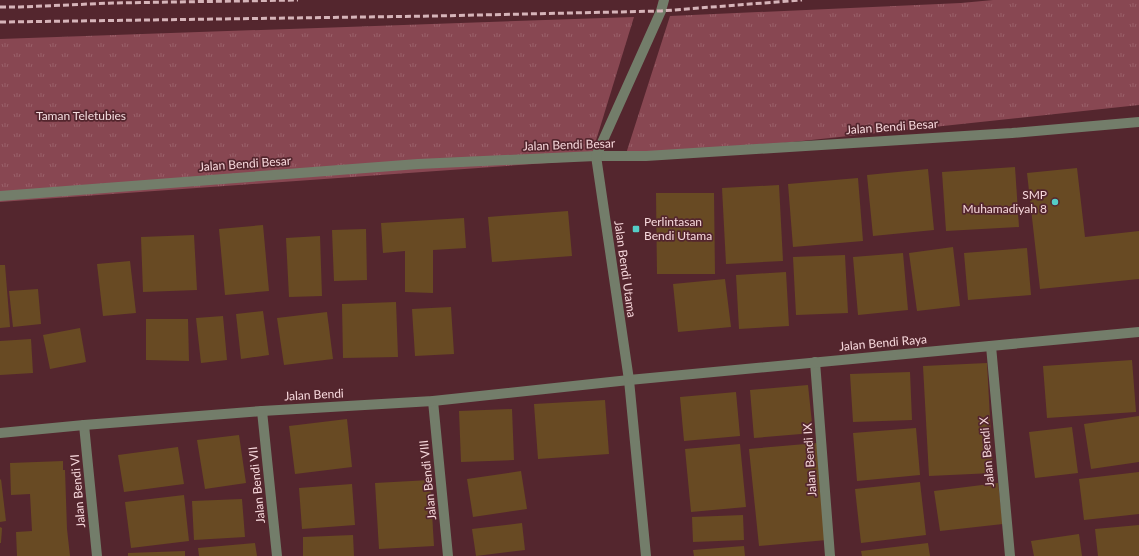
<svg xmlns="http://www.w3.org/2000/svg" width="1139" height="556" font-family="Lato,sans-serif">
	<defs>
		<pattern id="park-tufts" width="24" height="20" patternUnits="userSpaceOnUse"><rect width="24" height="20" fill="#884752"/><path d="M3 7l-1-3M5 7V3M7 7l1-3M15 17l-1-3M17 17v-4M19 17l1-3" fill="none" stroke="#9a616a"/></pattern>
	</defs>
	<rect width="100%" height="100%" fill="#54262e"/>
	<!-- park -->
	<g fill="url(#park-tufts)">
		<polygon points="993,0 1139,0 1139,105 624,160 670,16 961,3"/>
		<polygon points="634,17 590,160 0,202 0,39"/>
	</g>
	<!-- building -->
	<g fill="#684a23">
		<polygon points="1015,167 1019,227 946,231 942,172"/>
		<polygon points="1077,168 1085,237 1139,231 1139,279 1040,289 1027,173"/>
		<polygon points="928,169 934,230 873,236 867,175"/>
		<polygon points="858,178 863,241 793,247 788,184"/>
		<polygon points="779,185 783,261 726,264 722,188"/>
		<polygon points="656,193 714,193 715,274 657,274"/>
		<polygon points="568,211 572,256 492,262 488,217"/>
		<polygon points="464,218 466,248 433,250 433,293 405,292 405,251 383,253 381,223"/>
		<polygon points="263,225 269,291 225,295 219,229"/>
		<polygon points="366,229 367,280 334,281 332,230"/>
		<polygon points="194,235 197,290 143,292 141,237"/>
		<polygon points="320,236 322,296 289,297 286,238"/>
		<polygon points="953,247 960,306 917,311 909,253"/>
		<polygon points="1027,248 1031,295 968,300 964,253"/>
		<polygon points="903,253 908,310 858,315 853,257"/>
		<polygon points="845,255 848,313 796,315 793,257"/>
		<polygon points="130,261 136,313 103,316 97,264"/>
		<polygon points="0,265 5,265 10,327 0,328"/>
		<polygon points="786,272 789,326 739,329 736,275"/>
		<polygon points="725,279 731,327 678,332 673,284"/>
		<polygon points="38,289 41,324 13,327 9,291"/>
		<polygon points="396,302 398,357 343,358 342,304"/>
		<polygon points="451,307 454,354 415,356 412,309"/>
		<polygon points="263,311 269,355 241,359 236,314"/>
		<polygon points="327,312 333,359 284,365 277,318"/>
		<polygon points="223,316 227,360 201,363 196,318"/>
		<polygon points="146,319 188,319 189,361 146,360"/>
		<polygon points="80,328 86,362 50,369 43,335"/>
		<polygon points="31,339 33,373 0,375 0,341"/>
		<polygon points="1132,360 1136,412 1047,418 1043,366"/>
		<polygon points="987,363 993,473 929,476 923,366"/>
		<polygon points="910,372 912,420 853,422 850,374"/>
		<polygon points="808,385 813,433 754,438 750,390"/>
		<polygon points="736,392 740,436 684,441 680,397"/>
		<polygon points="605,400 609,454 538,459 534,404"/>
		<polygon points="512,409 514,460 461,462 459,411"/>
		<polygon points="1139,416 1139,462 1091,469 1084,424"/>
		<polygon points="347,419 352,467 295,474 289,426"/>
		<polygon points="1072,427 1078,473 1035,478 1029,432"/>
		<polygon points="916,428 920,475 857,481 853,433"/>
		<polygon points="239,435 246,483 205,489 197,440"/>
		<polygon points="817,443 827,540 759,546 749,449"/>
		<polygon points="740,444 746,507 691,512 685,449"/>
		<polygon points="178,447 184,484 124,492 118,455"/>
		<polygon points="63,461 63,470 65,470 67,529 70,556 17,556 16,532 32,531 30,494 11,495 10,463"/>
		<polygon points="521,471 527,509 473,517 467,479"/>
		<polygon points="1139,472 1139,514 1084,520 1079,479"/>
		<polygon points="1,479 6,521 0,522 0,480"/>
		<polygon points="430,480 434,546 379,549 375,483"/>
		<polygon points="920,482 926,535 861,543 855,489"/>
		<polygon points="998,483 1003,524 940,531 934,491"/>
		<polygon points="352,484 355,525 302,529 299,488"/>
		<polygon points="184,495 189,541 131,548 125,502"/>
		<polygon points="242,499 245,537 194,540 192,501"/>
		<polygon points="743,515 744,540 693,542 692,517"/>
		<polygon points="522,523 525,550 476,556 472,529"/>
		<polygon points="1139,525 1139,556 1098,556 1095,529"/>
		<polygon points="0,527 2,528 1,543 0,543"/>
		<polygon points="1079,534 1082,556 1034,556 1031,541"/>
		<polygon points="353,535 354,556 303,556 303,537"/>
		<polygon points="255,543 257,556 199,556 198,548"/>
		<polygon points="928,543 930,556 862,556 861,551"/>
		<polygon points="744,546 745,556 694,556 693,550"/>
		<polygon points="185,551 185,556 128,556 128,553"/>
	</g>
	<g fill="none" stroke-linecap="round" stroke-linejoin="round">
		<!-- minor -->
		<g stroke="#737d6a" stroke-width="10">
			<polyline points="0,196 418,164 596,156 646,156 1012,133 1139,122"/>
			<polyline points="991,346 1010,556"/>
			<polyline points="815,362 830,556"/>
			<polyline points="433,401 448,556"/>
			<polyline points="262,411 277,556"/>
			<polyline points="84,425 97,556"/>
			<polyline points="0,433 84,425 262,411 433,401 629,380 1139,332"/>
			<polyline points="646,556 629,380 596,156 661,11 664,0"/>
		</g>
		<!-- rail -->
		<g stroke="#d6b4b9" stroke-width="3" stroke-dasharray="6 3" stroke-linecap="butt">
			<polyline points="0,7 20,7 113,3 298,0"/>
			<polyline points="0,22 434,16 661,11 802,0"/>
		</g>
	</g>
	<!-- markers -->
	<g fill="#54cdc7" stroke="#54262e" stroke-width="1.5">
		<circle cx="1055" cy="202" r="4"/>
		<rect x="632" y="225" width="8" height="8" rx="2"/>
	</g>
	<g text-anchor="middle" stroke-width="3.5" stroke-linejoin="round" paint-order="stroke">
		<!-- park labels -->
		<g font-size="12" fill="#f3dcde" stroke="#54262e">
			<text x="81" y="120">Taman Teletubies</text>
		</g>
		<!-- street labels -->
		<g font-size="12" fill="#f7d8dc" stroke="#54262e">
			<text transform="translate(892 127) rotate(-4)" y="4">Jalan Bendi Besar</text>
			<text transform="translate(569 145) rotate(-2)" y="4">Jalan Bendi Besar</text>
			<text transform="translate(245 164) rotate(-4)" y="4">Jalan Bendi Besar</text>
			<text transform="translate(625 269) rotate(82)" y="4">Jalan Bendi Utama</text>
			<text transform="translate(883 343) rotate(-5)" y="4">Jalan Bendi Raya</text>
			<text transform="translate(314 395) rotate(-3)" y="4">Jalan Bendi</text>
			<text transform="translate(987 452) rotate(-95)" y="4">Jalan Bendi X</text>
			<text transform="translate(810 460) rotate(-94)" y="4">Jalan Bendi IX</text>
			<text transform="translate(428 480) rotate(-96)" y="4">Jalan Bendi VIII</text>
			<text transform="translate(257 485) rotate(-96)" y="4">Jalan Bendi VII</text>
			<text transform="translate(78 491) rotate(-95)" y="4">Jalan Bendi VI</text>
		</g>
		<!-- poi labels -->
		<g font-size="12" fill="#f7d8dc" stroke="#54262e" text-anchor="end">
			<text x="1047" y="199">SMP<tspan x="1047" dy="14">Muhamadiyah 8</tspan></text>
			<text x="644" y="226" text-anchor="start">Perlintasan<tspan x="644" dy="14">Bendi Utama</tspan></text>
		</g>
	</g>
</svg>
